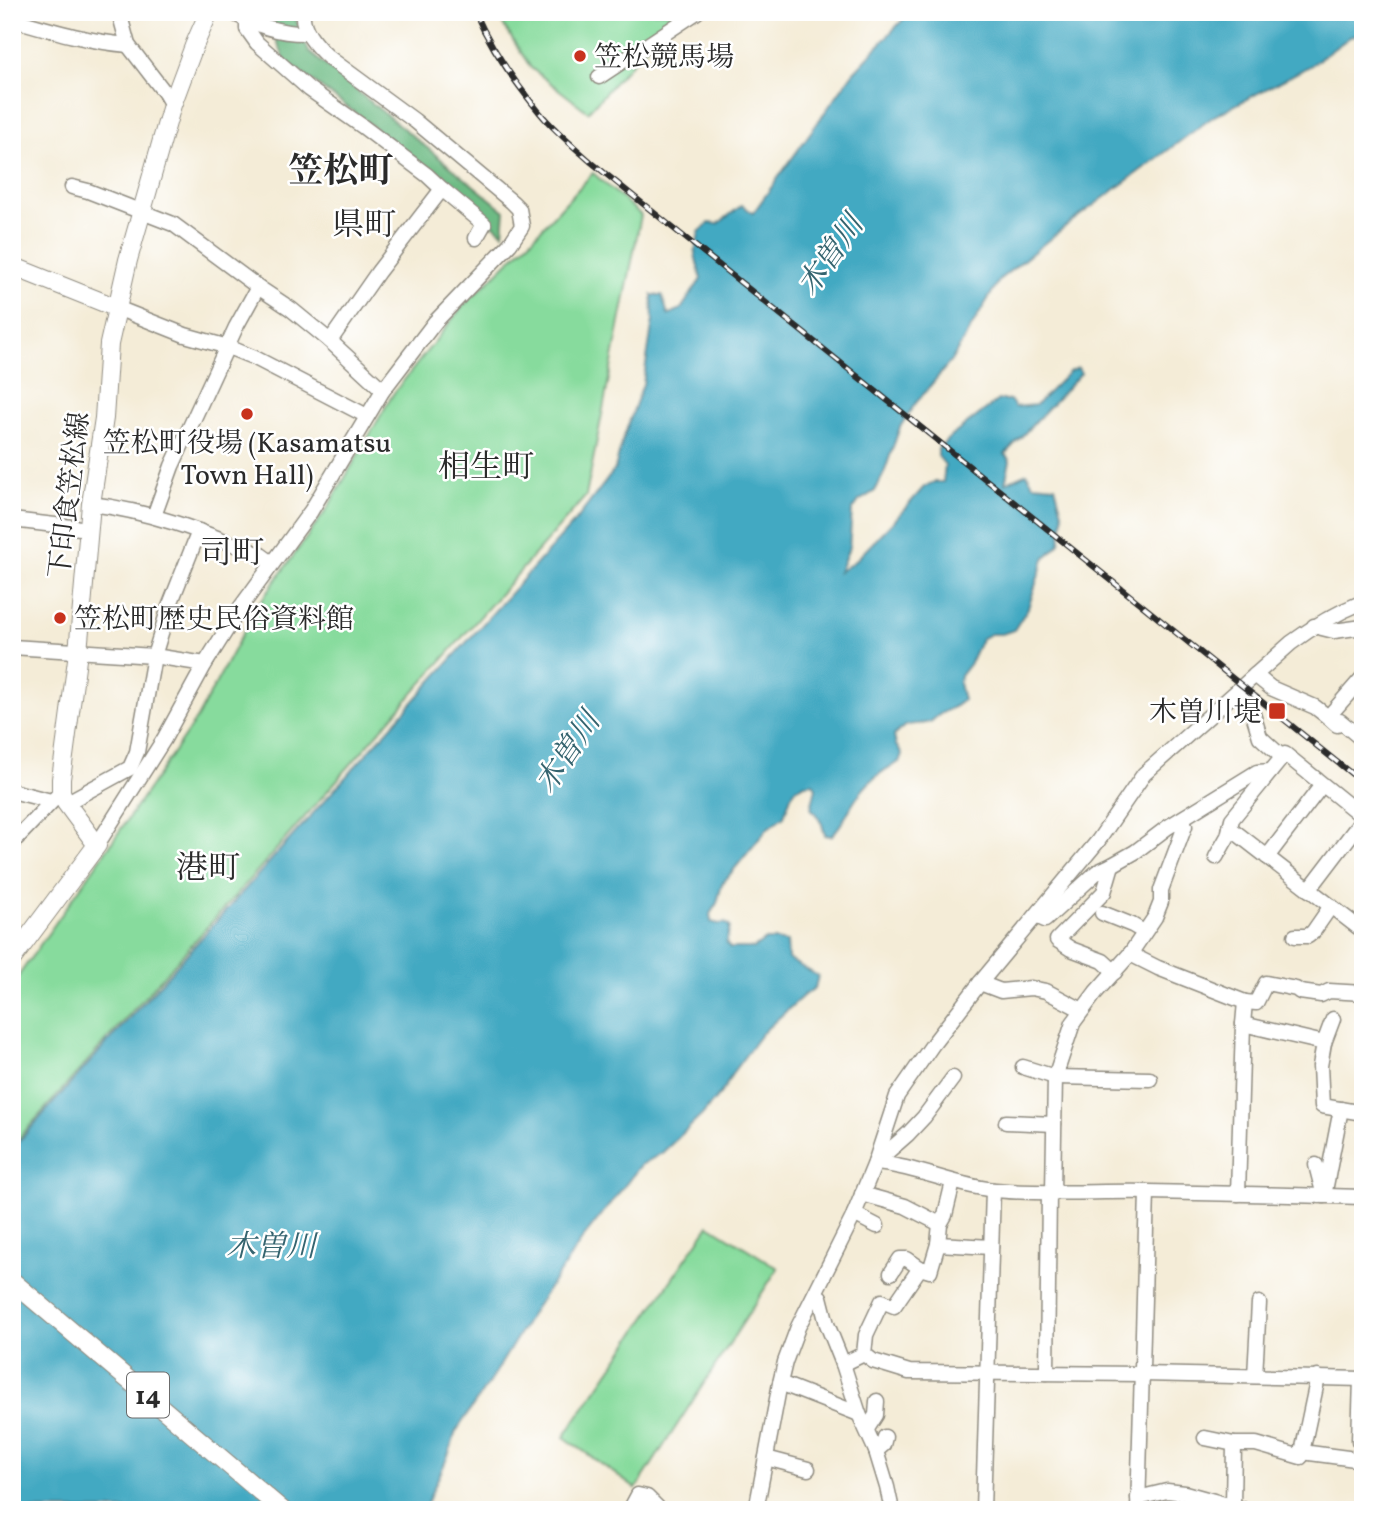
<svg xmlns="http://www.w3.org/2000/svg" width="1375" height="1522" font-family="Vollkorn,'Noto Serif JP',serif">
	<rect width="100%" height="100%" fill="#fff"/>
	<filter id="ink" filterUnits="userSpaceOnUse"><feTurbulence type="fractalNoise" baseFrequency=".0143" numOctaves="2"/><feDisplacementMap in="SourceGraphic" scale="14" xChannelSelector="R" yChannelSelector="G"/><feConvolveMatrix kernelMatrix="1 2 1 2 8 2 1 2 1" color-interpolation-filters="sRGB"/></filter>
	<filter id="wash" filterUnits="userSpaceOnUse"><feTurbulence type="fractalNoise" baseFrequency=".00686" numOctaves="4" result="noise"/><feDisplacementMap in="SourceGraphic" scale="28" xChannelSelector="R" yChannelSelector="G"/><feGaussianBlur stdDeviation="1.57" result="paint"/><feColorMatrix in="noise" values="0 0 0 0 0 0 0 0 0 0 0 0 0 0 0 0 0 1.4 0 .05"/><feComposite in="paint" operator="in"/></filter>
	<g filter="url(#wash)">
		<rect width="100%" height="100%" fill="#f4ecd7"/>
		<!-- green -->
		<g fill="#87db9d" stroke="#598364" stroke-width="2">
			<polygon points="495,12 679,12 656,36 588,112 531,68"/>
			<polygon points="593,173 641,215 586,496 267,860 12,1146 12,985 101,858 197,718 258,605 327,509 393,394 463,306 533,238"/>
			<polygon points="709,1225 778,1268 636,1489 564,1437"/>
		</g>
		<!-- forest -->
		<polygon fill="#6dbb84" stroke="#4c7358" stroke-width="2" points="275,12 293,12 309,52 505,211 503,233 437,176 354,112 285,61 273,30"/>
		<!-- water -->
		<path fill="#42a9c2" stroke="#366a76" stroke-width="2" d="M910,12H1363V33L1350,37L1310,66L1214,116L1067,225L1000,279L951,361L915,404L900,427L884,473L875,491L859,501L852,511L849,548L839,572L856,560L895,520L924,487L934,482H943L945,465L938,456V449L949,438L998,400H1010L1015,407L1036,405L1070,371L1078,368L1081,373L1005,454L1010,461L1005,483L1027,473L1033,484L1055,486L1063,516L1060,543L1044,559L1028,608L1014,630L1002,634H990L981,639L970,663L960,676L959,683L963,700C956,708 947,709 939,715C937,716 932,721 930,722C914,727 908,719 894,736L896,745L902,754L899,762C883,770 866,783 856,799C847,812 843,825 831,836L825,835L821,821L811,808L816,788L813,783L805,784L796,789L791,796L784,816L768,828L722,884L717,903L710,914L711,922L719,924L725,923L730,927L726,943L730,948H754L765,940H775L787,942L788,959L818,976L815,988L804,995L762,1033L733,1072L724,1089L702,1115L662,1153L641,1165L584,1237L535,1308L496,1372L455,1433C450,1460 433,1483 425,1510H12V1149L577,519L615,469L622,442L643,384L653,320L652,295H662L668,315L681,309L701,279L695,254L699,232L709,223L718,224L742,205L753,213L853,73Z"/>
	</g>
	<g filter="url(#ink)">
		<g fill="none" stroke-linecap="round" stroke-linejoin="round">
			<!-- minor casing -->
			<g stroke="#908c81" stroke-width="17">
				<g id="minor">
					<polyline points="119,12 128,45 165,93 172,105"/>
					<path d="M231,12C256,25 280,34 308,33"/>
					<path d="M12,19C50,30 89,42 128,45"/>
					<polyline points="247,20 247,29 257,43 309,89 362,126 427,175 442,189"/>
					<polyline points="599,77 697,12"/>
					<polyline points="72,187 88,191 173,224 258,287 291,309 330,341 383,390"/>
					<polyline points="117,308 185,335 228,347 255,358 367,416"/>
					<polyline points="330,341 378,272 442,189 484,224 476,238"/>
					<path d="M91,504C151,511 205,533 261,555L272,563"/>
					<polyline points="154,516 172,466 236,327 258,287"/>
					<polyline points="12,520 89,529"/>
					<polyline points="1314,626 1334,631 1363,627"/>
					<polyline points="12,647 154,656 205,664"/>
					<polyline points="1255,675 1271,688 1315,707 1328,717"/>
					<polyline points="1363,677 1328,717 1337,725 1340,721 1363,740"/>
					<polyline points="1238,691 1250,704 1260,737 1282,757"/>
					<polyline points="12,791 51,801"/>
					<polyline points="66,803 130,768 137,752 154,656 169,607 199,531"/>
					<polyline points="1230,828 1363,931"/>
					<polyline points="12,843 61,792"/>
					<path d="M97,845L164,739L205,664L240,608L311,511L383,390L435,322L510,244L522,226L519,209L512,202L415,121L328,57C316,46 301,30 303,12"/>
					<polyline points="1216,857 1228,836 1232,819 1285,754 1363,817"/>
					<polyline points="1267,857 1322,785"/>
					<polyline points="1112,865 1104,892 1057,940 1071,949 1103,961 1115,972"/>
					<polyline points="1309,890 1363,819"/>
					<polyline points="1102,913 1132,925 1144,932"/>
					<polyline points="1036,916 1045,920 1097,872 1112,865 1135,852 1168,827 1257,772 1271,771"/>
					<polyline points="1295,936 1308,936 1313,932 1331,906"/>
					<polyline points="1130,954 1155,917 1161,902 1161,890 1185,826 1183,818"/>
					<polyline points="980,983 1001,991 1031,988 1046,991 1082,1010"/>
					<polyline points="1245,1002 1256,1003 1266,983 1296,989 1300,992 1321,995 1329,991 1363,993"/>
					<polyline points="1243,1024 1324,1043 1320,1066 1322,1106 1363,1113"/>
					<polyline points="1324,1043 1333,1019"/>
					<polyline points="1023,1067 1055,1077 1150,1079"/>
					<polyline points="1006,1122 1054,1124"/>
					<polyline points="876,1162 908,1134 924,1117 953,1078"/>
					<path d="M875,1163C916,1166 954,1186 995,1190C1046,1195 1098,1191 1149,1192C1220,1193 1292,1195 1363,1197"/>
					<polyline points="1316,1165 1324,1196 1341,1109"/>
					<polyline points="1053,1192 1055,1077 1073,1023 1096,992 1130,954 1158,968 1245,1002 1243,1024 1238,1194"/>
					<polyline points="862,1194 905,1206 940,1224"/>
					<polyline points="854,1214 877,1226"/>
					<polyline points="938,1244 991,1247"/>
					<polyline points="891,1273 900,1259 907,1259 920,1268 930,1271 938,1244 940,1224 945,1215 953,1182"/>
					<polyline points="815,1294 820,1297 827,1324 843,1364 859,1414 876,1451 887,1487 892,1510"/>
					<polyline points="864,1354 873,1361 909,1372 1142,1374 1363,1379"/>
					<polyline points="843,1364 864,1354 866,1335 882,1301 894,1306 920,1268"/>
					<polyline points="1047,1373 1049,1192"/>
					<polyline points="1255,1376 1259,1303"/>
					<polyline points="780,1383 859,1414"/>
					<polyline points="867,1429 876,1415 877,1401"/>
					<polyline points="1205,1438 1234,1444 1256,1444 1301,1457 1318,1377"/>
					<polyline points="1359,1441 1361,1379"/>
					<polyline points="876,1451 883,1445 885,1437"/>
					<polyline points="1302,1452 1363,1460"/>
					<polyline points="766,1458 808,1469"/>
					<polyline points="1138,1498 1167,1491 1185,1493 1246,1510"/>
					<polyline points="1233,1506 1234,1444"/>
					<polyline points="630,1510 638,1495 647,1497 660,1510"/>
					<path d="M756,1510L780,1383L785,1362L798,1327L852,1219L875,1163L897,1096L933,1044L980,983L1098,841L1144,774L1291,643C1314,626 1336,613 1363,602"/>
					<polyline points="983,1510 993,1190"/>
					<polyline points="1138,1510 1147,1192"/>
				</g>
			</g>
			<!-- major casing -->
			<g stroke="#908c81" stroke-width="20">
				<g id="major">
					<polyline points="12,266 117,308"/>
					<polyline points="12,959 97,845 66,803 61,792 61,779 78,652 91,504 104,418 109,344 128,260 172,105 194,46 209,12"/>
					<polyline points="12,1281 282,1510"/>
				</g>
			</g>
			<!-- minor -->
			<use href="#minor" stroke="#fff" stroke-width="14"/>
			<!-- major -->
			<use href="#major" stroke="#fff" stroke-width="18"/>
			<!-- rail casing -->
			<g stroke="#2b2b2b" stroke-width="6">
				<path id="rail" d="M475,12C490,46 516,84 540,113C555,131 573,146 591,162L1363,783"/>
			</g>
			<!-- rail -->
			<use href="#rail" stroke="#fff" stroke-width="3.5" stroke-dasharray="10" stroke-linecap="butt"/>
		</g>
	</g>
	<!-- markers -->
	<g fill="#c8321e" stroke="#fff" stroke-width="2.5">
		<circle cx="580" cy="56" r="7"/>
		<circle cx="247" cy="414" r="7"/>
		<circle cx="60" cy="618" r="7"/>
		<rect x="1268" y="702" width="18" height="18" rx="3.5"/>
	</g>
	<g text-anchor="middle" stroke-width="5" stroke-linejoin="round" paint-order="stroke">
		<!-- shield labels -->
		<rect fill="#fff" stroke="#6b6b6b" stroke-width="2" x="127" y="1372.5" width="42" height="45" rx="5"/>
		<g font-size="26" font-weight="bold" fill="#2b2b2b">
			<text x="148" y="1404">14</text>
		</g>
		<!-- poi labels -->
		<g font-size="28" fill="#2b2b2b" stroke="#fff" text-anchor="start">
			<text x="594" y="66">笠松競馬場</text>
			<text x="247" y="452" text-anchor="middle">笠松町役場 (Kasamatsu<tspan x="247" dy="32">Town Hall)</tspan></text>
			<text x="74" y="628">笠松町歴史民俗資料館</text>
			<text x="1261" y="721" text-anchor="end">木曽川堤</text>
		</g>
		<!-- street labels -->
		<g font-size="28" fill="#2b2b2b" stroke="#fff">
			<text transform="translate(68 495) rotate(-83)" y="10">下印食笠松線</text>
		</g>
		<!-- water labels -->
		<g font-size="30" font-style="italic" fill="#35646f" stroke="#fff">
			<text transform="translate(830 255) rotate(-55)" y="10">木曽川</text>
			<text transform="translate(567 752) rotate(-56)" y="10">木曽川</text>
			<text x="271" y="1256">木曽川</text>
		</g>
		<!-- quarter labels -->
		<g font-size="32" fill="#2b2b2b" stroke="#fff">
			<text x="364" y="235">県町</text>
			<text x="486" y="477">相生町</text>
			<text x="232" y="563">司町</text>
			<text x="208" y="878">港町</text>
		</g>
		<!-- district labels -->
		<g font-size="35" font-weight="bold" fill="#2b2b2b" stroke="#fff">
			<text x="341" y="182">笠松町</text>
		</g>
	</g>
	<!-- margin -->
	<rect width="1375" height="1522" fill="none" stroke="#fff" stroke-width="42"/>
</svg>
